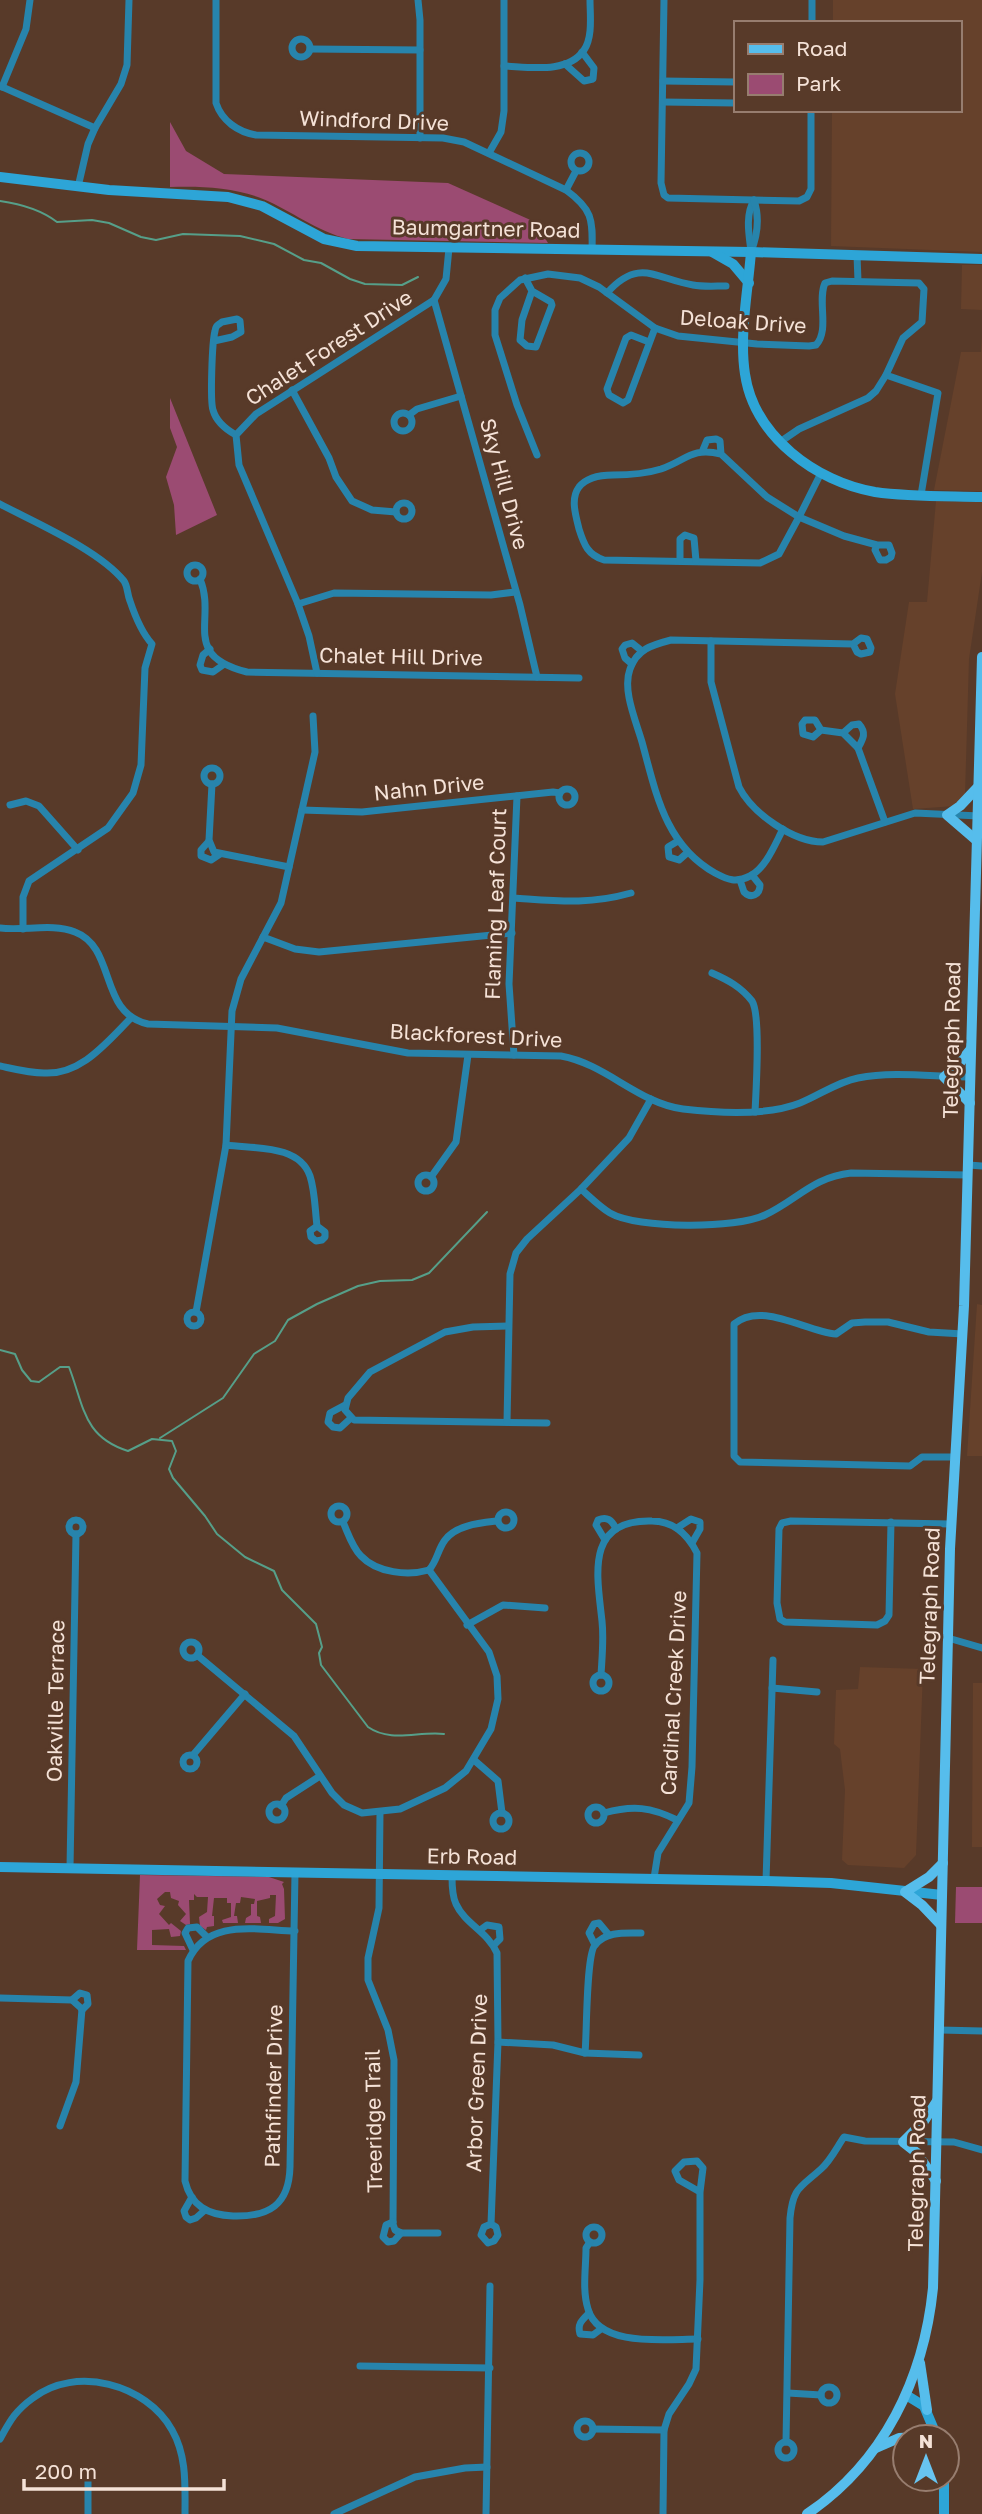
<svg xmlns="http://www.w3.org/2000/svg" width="982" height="2514" font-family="'Golos Text',sans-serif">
	<rect width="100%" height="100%" fill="#583a29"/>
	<!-- built -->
	<g fill="#66412b">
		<polygon points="833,0 982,0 982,252 831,246 832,110 959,110 959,23 833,23"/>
		<polygon points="962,265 982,265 982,310 961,309"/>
		<polygon points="982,336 982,491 934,490 961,352 981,352"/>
		<polygon points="936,501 982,502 982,572 969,659 965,795 955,806 913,809 895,694 909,602 927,602"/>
		<polygon points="977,1304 982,1305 982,1456 967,1456"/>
		<polygon points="860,1667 922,1669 923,1671 916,1855 904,1868 848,1865 842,1860 845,1790 840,1749 834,1744 836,1690 858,1689"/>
		<polygon points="973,1683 982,1683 982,1847 972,1847"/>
	</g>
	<!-- green -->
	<g fill="#9b4b72">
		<path d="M170,122L186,151L224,174L448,183L535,222L548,243L348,239C316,231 292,211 263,199C234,187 200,186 170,187Z"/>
		<polygon points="170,398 217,515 176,535 174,505 166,477 177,447 170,428"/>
		<polygon points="140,1875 269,1877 284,1882 282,1884 284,1889 285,1919 278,1923 269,1923 269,1919 275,1916 276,1895 270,1895 270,1898 257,1901 257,1916 260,1917 261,1923 245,1923 246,1918 251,1915 251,1904 254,1904 255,1899 241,1897 240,1903 236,1903 234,1916 237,1916 238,1923 223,1923 222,1920 231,1917 231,1903 227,1903 227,1898 214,1898 212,1916 214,1916 214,1926 207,1927 206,1930 200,1926 199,1917 207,1912 208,1897 197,1897 194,1894 194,1900 189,1900 190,1924 186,1925 180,1921 186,1914 178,1905 179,1901 171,1898 170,1892 165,1892 157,1899 160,1905 165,1906 159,1914 169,1925 171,1923 181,1931 180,1936 171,1937 169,1929 152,1930 152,1945 184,1946 186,1950 137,1950"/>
		<polygon points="956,1887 982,1887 982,1923 955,1923"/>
	</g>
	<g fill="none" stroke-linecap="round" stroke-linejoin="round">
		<!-- stream -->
		<g stroke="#569f89" stroke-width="2">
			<path d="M0,201C21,204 40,209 57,222L92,220L109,223L141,237L156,240L183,234L240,236L274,244L304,260L321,263L350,279L365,284L402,285L418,277"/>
			<path d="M0,1350L15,1354L22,1370L31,1381L39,1382L60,1367H69C84,1406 83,1437 128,1451L152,1439L172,1441L176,1451L169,1469L173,1478L205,1516L217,1534L245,1557L274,1571L282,1590L316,1624L322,1647L319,1653L321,1665L368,1727C391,1743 418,1731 444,1734"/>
			<polyline points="160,1438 223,1398 254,1354 275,1341 288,1320 317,1304 358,1286 380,1281 412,1280 429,1273 487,1212"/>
		</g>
		<!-- street -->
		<g stroke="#2784ac" stroke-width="7">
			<path d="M216,0V103C222,121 238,132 256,135L443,138L464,142L566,190C592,209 593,219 592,250"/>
			<polyline points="418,0 420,20 420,138"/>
			<polyline points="664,0 661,183 664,195 668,198 799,201 807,197 811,189 811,110"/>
			<polyline points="812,23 812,0"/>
			<circle cx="301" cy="48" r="9"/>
			<polyline points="310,49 420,50"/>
			<polyline points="565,64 584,81 593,79 594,68 582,52"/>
			<path d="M504,66C529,67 568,74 584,50C593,37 590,15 590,0"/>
			<polyline points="663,81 735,82"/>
			<polyline points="0,86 95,128"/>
			<polyline points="2,87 26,29 30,0"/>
			<polyline points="663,102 735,103"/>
			<circle cx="580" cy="162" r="9"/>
			<polyline points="489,153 501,132 504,111 504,0"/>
			<polyline points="78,187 88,144 95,128 121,84 127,65 129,0"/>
			<polyline points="566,190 576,171"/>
			<path d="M751,251C749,235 745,215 754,200"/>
			<path d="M751,252C758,234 760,218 754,200"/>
			<polyline points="857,255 858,281"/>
			<polyline points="525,278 532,291 522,320 520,340 527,346 536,347 552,305 551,302 532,291"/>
			<path d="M607,293C639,257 656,279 693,285C703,287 715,286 726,286"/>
			<polyline points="434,300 520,605 537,677"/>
			<path d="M214,341L232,337L241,332L240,321L237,319L222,322C217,326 216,325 215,331C212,342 210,401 213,410C216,421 227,430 236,435"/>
			<polyline points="649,342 631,335 626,338 607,389 609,395 623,403 628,400 655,328"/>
			<polyline points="292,390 329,458 336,477 352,501 372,510 396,512"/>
			<circle cx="403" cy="422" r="9"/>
			<polyline points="409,415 417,409 461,396"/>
			<polyline points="780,442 799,429 868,398 876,391 886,375"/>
			<path d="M702,452L707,440L716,439L720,441L721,454L767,497L799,517L779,554L760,563L604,560C588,555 584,545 579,529C576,516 570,499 579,487C587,477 601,475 613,475C630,475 645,474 661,469C687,460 691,447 721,454"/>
			<path d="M537,455L517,405L495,335V310L500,298L520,280L548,274L580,278L599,287L655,328L678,336L757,344L809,346L816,345C830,330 817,301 825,283L832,281L919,283L924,289L922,322L903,338L886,375L938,393L921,495"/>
			<polyline points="821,473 799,517 844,536 877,545 875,550 880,560 886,560 891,557 892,553 889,545 877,545"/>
			<circle cx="404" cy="511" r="8"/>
			<path d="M0,504C36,523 99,550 124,581C128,587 127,594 130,601C135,616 142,633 152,644L145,668L141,765L133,793L108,828L29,881L23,897V929"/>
			<polyline points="680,561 680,539 685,535 694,538 696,561"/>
			<circle cx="195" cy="573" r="8"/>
			<path d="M200,579C217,620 180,655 247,672L579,678"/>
			<polyline points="298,604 334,593 491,595 515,592"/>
			<path d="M711,641V682L739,787C752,813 793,842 823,842L915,813L979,816"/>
			<polyline points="210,649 203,655 200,665 202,670 213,672 223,665"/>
			<polyline points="632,664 625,658 622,649 625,645 632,643 642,651"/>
			<polyline points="317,673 309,636 298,604 239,465 236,435 256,414 434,300 446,279 449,248"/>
			<polyline points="821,730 813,737 803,734 802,724 805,720 815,720 821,730 843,733 858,748 885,822"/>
			<path d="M843,733L852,725L859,724C867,733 863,739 858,748"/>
			<circle cx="212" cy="776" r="8"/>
			<polyline points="212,784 209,840 214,852 289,867"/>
			<circle cx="567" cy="797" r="8"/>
			<polyline points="10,805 26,801 39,806 78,850"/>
			<polyline points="302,810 362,812 553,792 560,793"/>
			<path d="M783,829C775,844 766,868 750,876C736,883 728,880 715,873C665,845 656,793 642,742C636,721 622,690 630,669C637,649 652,645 671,640L853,644L861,638L867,639L871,648L870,652L861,654L857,652L853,644"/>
			<polyline points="209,841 201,850 201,856 211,860 220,854"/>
			<polyline points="678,841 668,847 669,857 679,860 687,853"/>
			<path d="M740,880L744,892C751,899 760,895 760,885L752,875"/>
			<path d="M514,898C558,901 588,905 631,893"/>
			<path d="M0,928C24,931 53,923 75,932C117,948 98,1013 148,1024L277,1028L408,1053L561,1056C606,1064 638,1103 683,1109C717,1113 767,1116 800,1103C820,1095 837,1082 858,1078C894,1071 934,1077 970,1077"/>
			<polyline points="263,937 295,949 319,952 512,933"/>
			<path d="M712,973C728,980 741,987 752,1001C761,1015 756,1091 755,1112"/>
			<polyline points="514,1055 509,984 517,796"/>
			<path d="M0,1066C14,1069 29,1073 44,1073C81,1075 106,1043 130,1019"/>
			<path d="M226,1145C254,1149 299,1144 310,1176C315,1191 315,1210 317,1226L325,1232V1237L322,1240L316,1241L311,1237L310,1231L317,1226"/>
			<polyline points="969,1165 982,1166"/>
			<circle cx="426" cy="1183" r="8"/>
			<polyline points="431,1177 456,1142 468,1055"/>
			<path d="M581,1189C590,1197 600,1207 610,1213C637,1229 737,1229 765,1215C797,1200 813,1177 851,1173L968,1175"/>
			<circle cx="194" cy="1319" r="7"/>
			<polyline points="196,1312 226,1145 232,1011 241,979 281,903 315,752 313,716"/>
			<polyline points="508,1326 473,1327 445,1332 370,1372 348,1398 345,1410 354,1420 547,1423"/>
			<polyline points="345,1405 330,1413 328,1422 333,1427 340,1428 351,1418"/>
			<polyline points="507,1422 510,1274 516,1253 527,1239 581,1189 629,1138 651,1099"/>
			<path d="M955,1457H922L910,1466L740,1462L734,1456V1324C761,1301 805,1331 836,1334L852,1323L865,1322H888L929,1332L963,1334"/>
			<circle cx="339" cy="1514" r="8"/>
			<circle cx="506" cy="1520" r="8"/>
			<circle cx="76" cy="1527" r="7"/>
			<path d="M343,1522C348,1533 352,1547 361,1556C377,1573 408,1576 429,1570"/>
			<polyline points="891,1522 889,1615 885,1621 877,1625 785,1622 780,1619 777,1603 779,1529 782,1523 791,1521 951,1524"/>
			<polyline points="677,1528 691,1519 700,1522 700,1529 692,1543"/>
			<path d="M605,1540L596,1525L598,1520C607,1516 612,1520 616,1529"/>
			<path d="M429,1570C437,1561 438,1549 445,1540C456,1525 480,1523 497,1521"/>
			<polyline points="467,1625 503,1605 545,1608"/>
			<polyline points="948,1638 982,1648"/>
			<circle cx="191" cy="1650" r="8"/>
			<polyline points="197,1655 294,1736 332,1793 344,1805 362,1813 400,1809 445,1788 466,1771 491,1729 498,1699 497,1676 489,1652 429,1570"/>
			<circle cx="601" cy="1683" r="8"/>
			<path d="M601,1675C602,1657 604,1639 602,1621C597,1575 585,1519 652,1521C674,1521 688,1535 697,1553L692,1767L689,1803L658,1853L654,1878"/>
			<polyline points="772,1688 817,1692"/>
			<circle cx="190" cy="1762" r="7"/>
			<polyline points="193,1755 245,1694"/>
			<polyline points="474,1760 498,1781 502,1813"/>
			<circle cx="277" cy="1812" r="8"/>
			<polyline points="281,1806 286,1798 320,1776"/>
			<circle cx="596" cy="1815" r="8"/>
			<polyline points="380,1812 379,1908 368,1958 368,1980 388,2030 394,2060 393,2224 395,2230 401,2233 438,2233"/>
			<circle cx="501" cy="1821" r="8"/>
			<path d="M604,1813C633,1805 651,1807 677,1820"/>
			<polyline points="70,1868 76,1534"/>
			<path d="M452,1876C452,1885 452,1896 456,1904C465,1924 488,1932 497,1953L498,2042L491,2224L496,2227L498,2235L494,2241L488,2243L481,2235L484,2227L491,2224"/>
			<polyline points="766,1881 773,1660"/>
			<polyline points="480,1930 487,1925 499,1927 500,1939 494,1945"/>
			<path d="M295,1931C256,1930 207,1918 188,1961L185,2181C191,2206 208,2215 233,2216C269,2217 289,2205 290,2167L295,1873"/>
			<polyline points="595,1945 589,1933 594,1924 599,1923 609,1935"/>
			<polyline points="193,1950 185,1933 188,1928 197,1927 207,1937"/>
			<polyline points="0,1998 72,2000 82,2009 76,2082 60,2126"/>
			<polyline points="72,2000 80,1993 87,1995 88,2004 82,2010"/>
			<polyline points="940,2030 982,2031"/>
			<polyline points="498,2042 553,2045 585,2053 639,2055"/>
			<path d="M585,2053C587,2033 586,1955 595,1945C606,1931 625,1933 641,1933"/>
			<polyline points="192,2197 184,2211 186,2217 190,2220 196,2218 205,2210"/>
			<polyline points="393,2222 386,2225 383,2237 388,2242 394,2241 401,2233"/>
			<circle cx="594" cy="2235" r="8"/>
			<path d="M590,2242L586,2248C586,2268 582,2290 588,2309C599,2348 666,2339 698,2339"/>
			<path d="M589,2313C582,2320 577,2324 580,2334L593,2335L601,2329"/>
			<polyline points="360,2366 490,2368"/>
			<circle cx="829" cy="2395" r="8"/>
			<polyline points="788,2393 821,2395"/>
			<circle cx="585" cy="2429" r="8"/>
			<polyline points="593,2429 664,2430"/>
			<path d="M0,2439C10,2421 15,2411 33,2398C76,2365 146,2384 172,2430C187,2456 185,2486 185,2514"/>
			<circle cx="786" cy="2450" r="8"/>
			<path d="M786,2442L790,2218C793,2187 800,2188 821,2169C831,2160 837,2147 844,2137L865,2141L954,2142L982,2150"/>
			<polyline points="88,2514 88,2477"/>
			<polyline points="334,2514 415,2477 465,2468 487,2467"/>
			<polyline points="486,2514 490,2286"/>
			<polyline points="663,2514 664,2430 669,2414 689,2384 696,2369 700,2280 700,2192 703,2168 697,2161 684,2162 675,2171 679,2180 700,2192"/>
		</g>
		<!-- secondary -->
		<g stroke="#2da5d7" stroke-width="10">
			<polyline points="0,177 109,190 228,197 262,206 324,239 357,246 751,252 982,259"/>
			<polyline points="712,252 733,264 749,283"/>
			<path d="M751,252C748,291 739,335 745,374C754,436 816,482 875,492C910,497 947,496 982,497"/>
			<polyline points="0,1867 766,1881 831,1883 942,1895"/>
			<polyline points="906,2395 924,2406 937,2437"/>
			<polyline points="944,2479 944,2514"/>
		</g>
		<!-- primary -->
		<g stroke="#56bdec" stroke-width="10">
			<polyline points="976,840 947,815 960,806 977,788"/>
			<polyline points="970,1103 944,1077 958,1065 971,1049"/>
			<polyline points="941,1925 922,1905 905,1892 929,1877 943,1863"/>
			<polyline points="936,2181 917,2153 903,2142 924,2121 937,2101"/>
			<polyline points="920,2363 927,2410"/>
			<polyline points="876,2448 899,2438 918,2437"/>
			<path d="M807,2514C884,2462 924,2378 933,2288L950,1549L964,1306L982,657"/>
		</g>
	</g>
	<g text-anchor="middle" stroke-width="6" stroke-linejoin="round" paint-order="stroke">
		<!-- street labels -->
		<g font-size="21" fill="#f5e2d7" stroke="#583a29">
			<text transform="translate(374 121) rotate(2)" y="7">Windford Drive</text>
			<text transform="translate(486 229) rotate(1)" y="7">Baumgartner Road</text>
			<text transform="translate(743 322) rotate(4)" y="7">Deloak Drive</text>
			<text transform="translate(329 348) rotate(-33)" y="7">Chalet Forest Drive</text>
			<text transform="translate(504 484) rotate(75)" y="7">Sky Hill Drive</text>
			<text transform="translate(401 657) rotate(1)" y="7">Chalet Hill Drive</text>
			<text transform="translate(429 788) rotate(-6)" y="7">Nahn Drive</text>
			<text transform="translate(496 904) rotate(-88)" y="7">Flaming Leaf Court</text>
			<text transform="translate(476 1036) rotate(3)" y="7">Blackforest Drive</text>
			<text transform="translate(952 1040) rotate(-89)" y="7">Telegraph Road</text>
			<text transform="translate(930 1606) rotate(-88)" y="7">Telegraph Road</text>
			<text transform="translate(674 1693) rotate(-87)" y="7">Cardinal Creek Drive</text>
			<text transform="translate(56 1701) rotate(-89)" y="7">Oakville Terrace</text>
			<text transform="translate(472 1857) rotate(1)" y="7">Erb Road</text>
			<text transform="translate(477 2083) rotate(-88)" y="7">Arbor Green Drive</text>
			<text transform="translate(274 2086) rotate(-89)" y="7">Pathfinder Drive</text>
			<text transform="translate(374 2121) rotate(-91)" y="7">Treeridge Trail</text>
			<text transform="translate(917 2173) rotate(-89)" y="7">Telegraph Road</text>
		</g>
	</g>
	<!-- legend -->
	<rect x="734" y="21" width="228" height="91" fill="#583a29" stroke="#977d6f" stroke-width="2"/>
	<rect x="748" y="44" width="35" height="10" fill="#56bdec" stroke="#977d6f" stroke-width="2"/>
	<text x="796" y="56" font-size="21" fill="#f5e2d7">Road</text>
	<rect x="748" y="74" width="35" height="21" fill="#9b4b72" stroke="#977d6f" stroke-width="2"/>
	<text x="796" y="91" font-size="21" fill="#f5e2d7">Park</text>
	<!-- north arrow -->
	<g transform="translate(926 2458)"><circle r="33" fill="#583a29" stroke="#977d6f" stroke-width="2"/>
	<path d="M0-5L12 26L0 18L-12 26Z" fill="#68c4f0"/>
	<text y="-10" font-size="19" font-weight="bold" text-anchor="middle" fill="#f5e2d7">N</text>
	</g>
	<!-- scale -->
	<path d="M24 2479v10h200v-10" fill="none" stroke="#f5e2d7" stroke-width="3.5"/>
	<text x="35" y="2479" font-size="21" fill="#f5e2d7" stroke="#583a29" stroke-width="5" paint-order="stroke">200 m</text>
</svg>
